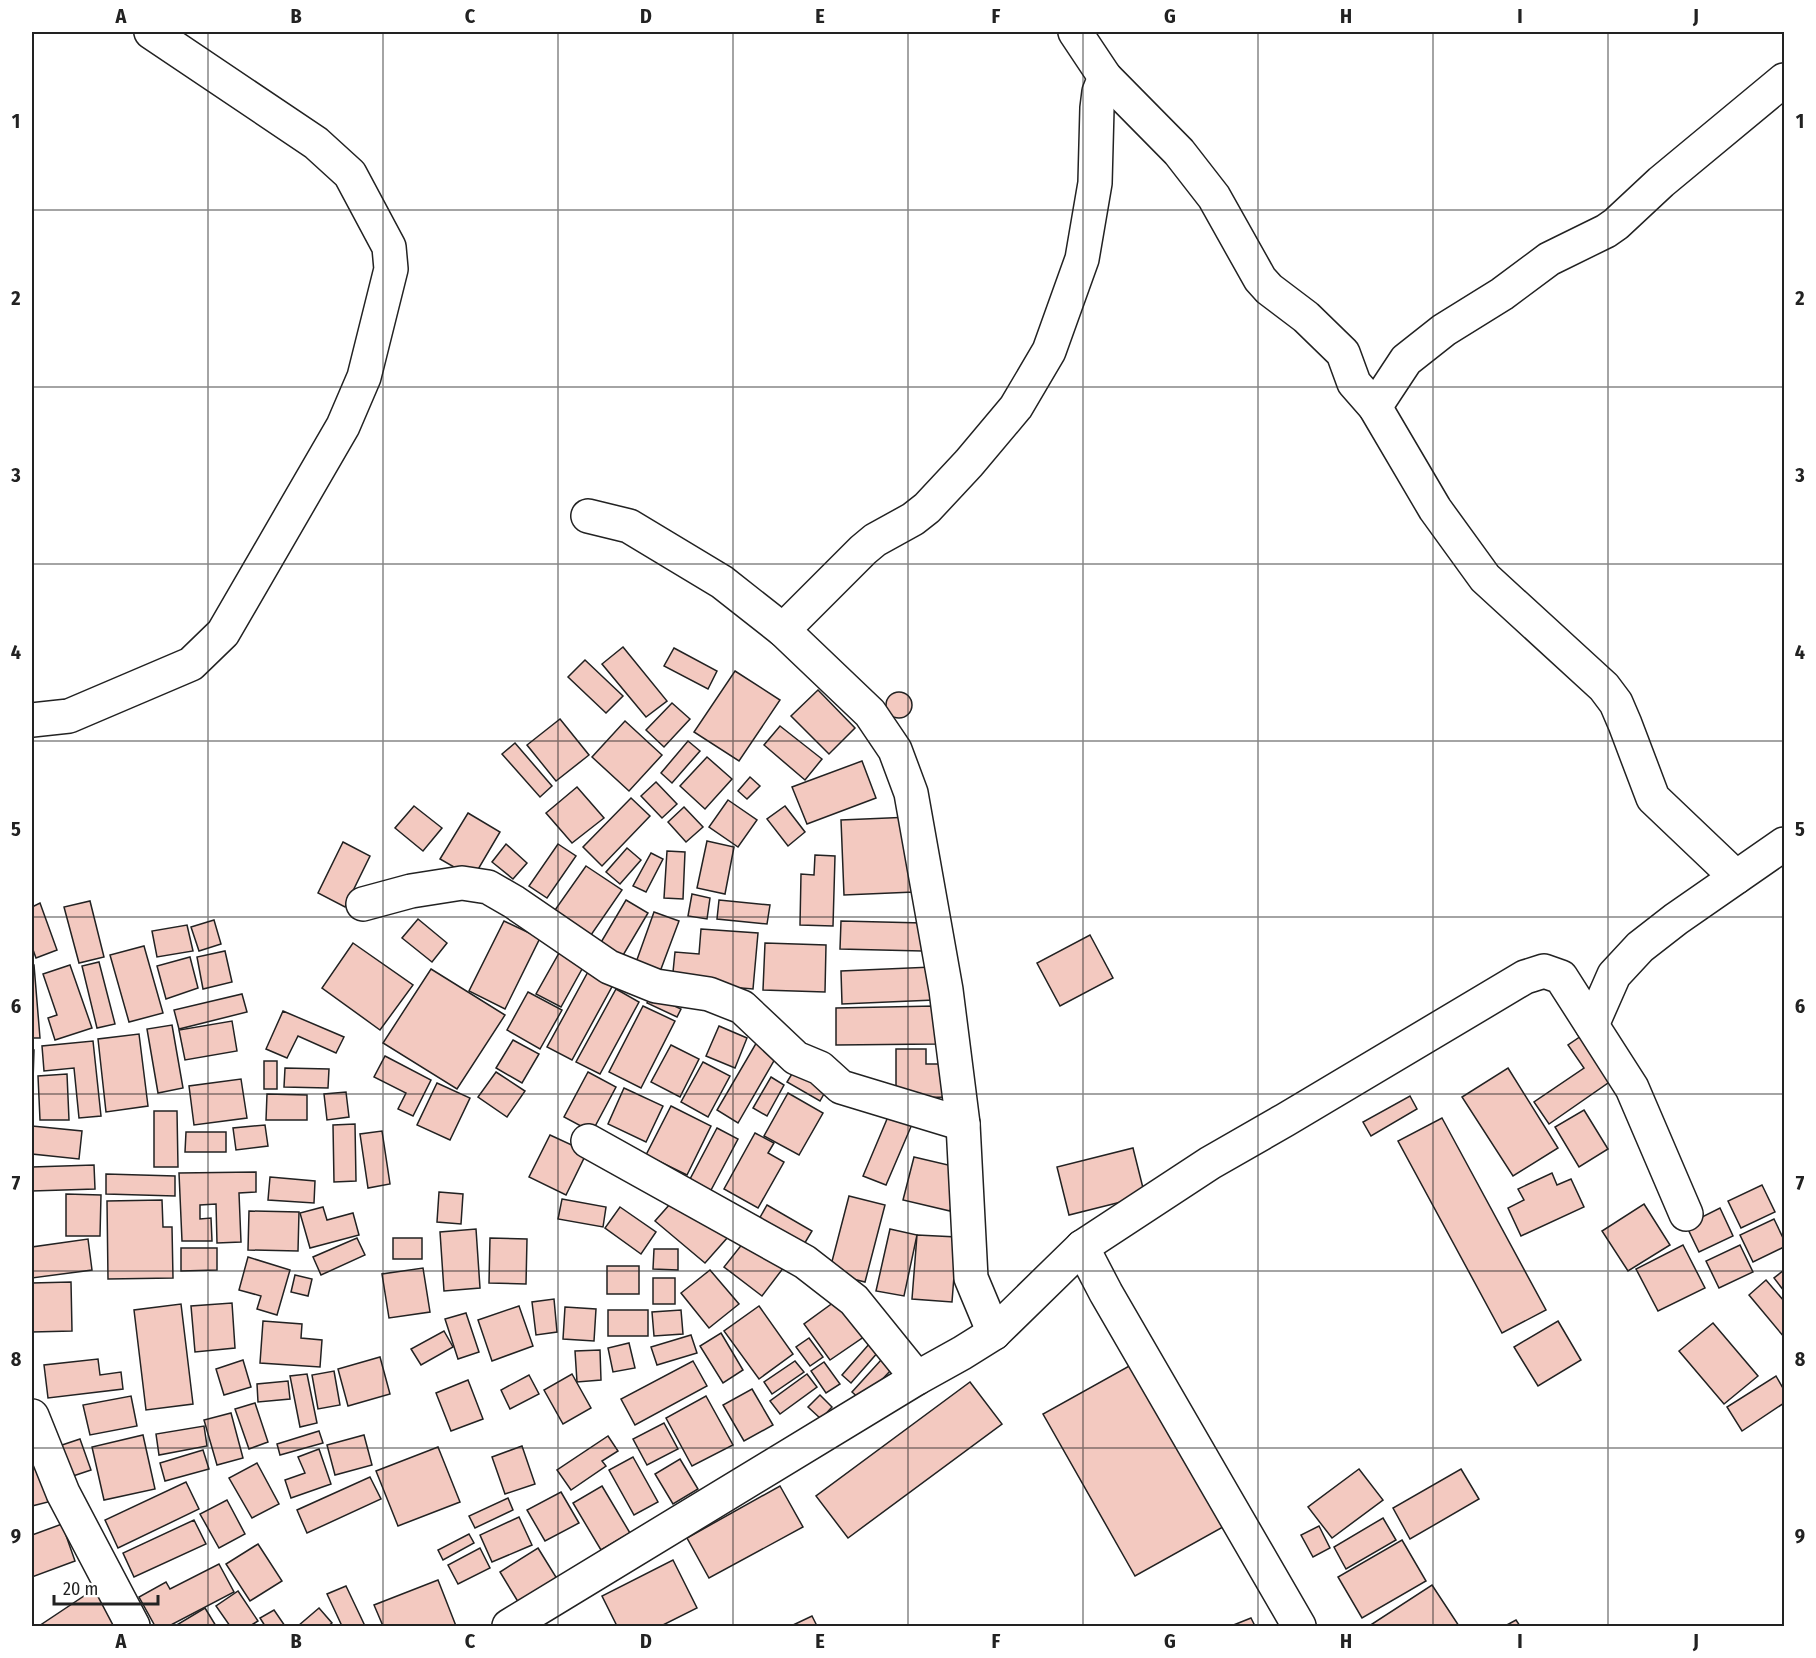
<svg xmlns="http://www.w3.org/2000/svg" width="1816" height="1658" font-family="'Fira Sans Condensed',sans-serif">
	<rect width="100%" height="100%" fill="#fff"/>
	<!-- building -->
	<g fill="#f3c9c0" stroke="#222" stroke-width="1.5">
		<polygon points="623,647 667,701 646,717 602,664"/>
		<polygon points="674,648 717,671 708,689 664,666"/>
		<polygon points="585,660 623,696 606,713 568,677"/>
		<polygon points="735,671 780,700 739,761 694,732"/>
		<polygon points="818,690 855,728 829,754 791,716"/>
		<circle cx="899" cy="705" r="13"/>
		<polygon points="672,703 690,719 664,747 646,730"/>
		<polygon points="560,719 589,755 556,781 527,745"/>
		<polygon points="625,721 662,755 629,791 592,757"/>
		<polygon points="780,726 822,759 805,780 764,745"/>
		<polygon points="688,741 700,751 672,783 661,773"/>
		<polygon points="515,743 552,786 540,797 502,754"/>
		<polygon points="707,757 732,779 705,809 680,786"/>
		<polygon points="862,761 876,798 807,824 792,787"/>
		<polygon points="750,777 760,786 747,799 738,791"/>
		<polygon points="656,782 677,804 662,818 641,796"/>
		<polygon points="577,787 604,818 572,843 546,813"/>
		<polygon points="631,798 650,816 602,866 583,847"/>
		<polygon points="728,800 757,820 738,847 709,827"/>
		<polygon points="414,806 442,828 423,851 395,828"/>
		<polygon points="785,806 805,832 788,846 767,819"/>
		<polygon points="684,807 703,827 686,842 668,822"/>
		<polygon points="468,813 500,832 473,878 440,859"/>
		<polygon points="911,817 914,892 844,895 841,820"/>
		<polygon points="707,841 734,847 725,894 697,888"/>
		<polygon points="343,842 370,856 345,907 318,893"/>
		<polygon points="506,844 527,863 513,879 492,862"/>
		<polygon points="558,844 576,856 547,898 529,886"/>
		<polygon points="627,848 641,860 620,884 606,872"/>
		<polygon points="667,851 685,852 683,899 664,898"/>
		<polygon points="651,853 663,859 646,892 633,886"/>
		<polygon points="815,855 835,856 833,926 800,925 801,874 814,875"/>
		<polygon points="586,866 622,890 591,935 555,910"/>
		<polygon points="692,894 710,898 707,919 688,916"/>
		<polygon points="626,900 648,913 622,957 600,944"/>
		<polygon points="719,900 770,905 767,924 717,919"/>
		<polygon points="90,901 104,957 79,963 64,907"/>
		<polygon points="40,903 57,950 36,958 32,947 32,907"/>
		<polygon points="654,912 679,921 658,977 634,968"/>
		<polygon points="418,919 447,943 432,962 402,938"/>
		<polygon points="214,920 221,944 199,951 191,927"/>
		<polygon points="504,921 540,938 505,1009 469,991"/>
		<polygon points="841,921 923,923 922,951 840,949"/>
		<polygon points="187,925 193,951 157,957 152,931"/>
		<polygon points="701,929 758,933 753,989 672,982 675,952 699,954"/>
		<polygon points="1090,935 1113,978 1060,1006 1037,963"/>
		<polygon points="353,943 413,985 380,1030 322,988"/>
		<polygon points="765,943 826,945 825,992 763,990"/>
		<polygon points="144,946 163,1013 129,1022 110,955"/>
		<polygon points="563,946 587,960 561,1007 536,994"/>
		<polygon points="225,951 232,982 203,989 197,957"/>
		<polygon points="190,957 198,988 166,999 157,966"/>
		<polygon points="99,962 115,1024 97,1028 82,966"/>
		<polygon points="32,965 34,965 40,1038 32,1038"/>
		<polygon points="70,965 92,1028 55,1040 48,1018 57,1015 43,974"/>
		<polygon points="932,967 934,1000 842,1004 841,971"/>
		<polygon points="431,969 505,1015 457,1089 383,1043"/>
		<polygon points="589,970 614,983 572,1060 547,1047"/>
		<polygon points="616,989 639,1002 600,1074 576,1062"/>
		<polygon points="528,992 562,1010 540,1049 507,1030"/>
		<polygon points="242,994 247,1012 179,1029 174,1010"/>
		<polygon points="651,995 681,1009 677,1017 647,1003"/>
		<polygon points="643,1006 675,1021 641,1088 609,1072"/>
		<polygon points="935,1006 936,1044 836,1045 836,1008"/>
		<polygon points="283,1011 344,1037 336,1053 298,1036 287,1058 266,1049"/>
		<polygon points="232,1021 237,1051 185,1060 179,1030"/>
		<polygon points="172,1025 183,1088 158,1093 147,1029"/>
		<polygon points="719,1026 747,1038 735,1068 706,1056"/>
		<polygon points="1587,1032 1618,1076 1549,1124 1534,1102 1584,1068 1568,1045"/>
		<polygon points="139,1034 148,1106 106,1112 98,1039"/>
		<polygon points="513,1040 539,1054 522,1083 496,1068"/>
		<polygon points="758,1040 779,1052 738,1123 717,1110"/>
		<polygon points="93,1041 101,1116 79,1118 74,1068 44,1071 42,1046"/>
		<polygon points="671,1045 699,1059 680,1097 651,1082"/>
		<polygon points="896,1049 926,1049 926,1064 950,1064 950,1097 896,1098"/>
		<polygon points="32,1050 34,1050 32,1112"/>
		<polygon points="385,1056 431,1080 413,1116 398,1109 406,1093 374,1077"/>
		<rect x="264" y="1061" width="13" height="28"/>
		<polygon points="703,1062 730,1076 708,1117 681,1102"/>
		<polygon points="798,1064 830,1083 820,1101 787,1082"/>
		<polygon points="285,1068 329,1069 328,1088 284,1087"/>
		<polygon points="1508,1068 1558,1148 1513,1176 1462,1097"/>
		<polygon points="496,1072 525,1091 507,1117 478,1097"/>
		<polygon points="588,1072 616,1087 592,1132 564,1117"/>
		<polygon points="67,1074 69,1120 40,1120 38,1076"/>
		<polygon points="771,1077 784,1085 767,1116 753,1108"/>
		<polygon points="241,1079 247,1118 194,1125 189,1086"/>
		<polygon points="437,1083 470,1098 450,1140 417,1125"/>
		<polygon points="624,1088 663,1106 646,1142 608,1124"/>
		<polygon points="346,1092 349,1117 327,1120 324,1094"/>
		<polygon points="788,1093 823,1113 799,1155 764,1136"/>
		<polygon points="267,1094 307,1095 307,1120 266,1120"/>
		<polygon points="1410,1096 1417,1109 1371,1136 1363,1122"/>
		<polygon points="671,1106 711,1126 687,1175 646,1155"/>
		<polygon points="1584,1110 1608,1149 1579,1167 1555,1127"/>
		<polygon points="154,1111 177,1111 178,1167 154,1167"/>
		<polygon points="890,1112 913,1122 886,1185 863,1176"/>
		<polygon points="1442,1118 1546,1310 1502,1333 1398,1141"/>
		<polygon points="355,1124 356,1181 334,1182 333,1125"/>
		<polygon points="265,1125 268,1146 236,1150 233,1128"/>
		<polygon points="32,1126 82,1131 79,1159 32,1154"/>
		<polygon points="717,1128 738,1139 710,1192 689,1181"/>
		<polygon points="382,1131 390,1184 368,1188 360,1134"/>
		<polygon points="186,1132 226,1132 226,1152 185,1152"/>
		<polygon points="755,1133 774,1143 768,1153 784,1162 758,1208 724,1189"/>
		<polygon points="550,1135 587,1152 566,1195 529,1177"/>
		<polygon points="1133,1148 1145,1196 1069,1215 1057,1167"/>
		<polygon points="914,1157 961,1168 950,1211 903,1200"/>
		<polygon points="94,1165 95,1189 32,1191 32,1167"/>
		<polygon points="256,1172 256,1192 239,1193 241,1242 217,1243 216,1204 200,1205 200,1219 211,1218 212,1241 182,1241 179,1173"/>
		<polygon points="1552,1173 1557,1185 1571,1179 1584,1207 1521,1236 1508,1208 1524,1200 1518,1189"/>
		<polygon points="106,1174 175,1176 175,1196 106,1194"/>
		<polygon points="270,1177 315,1181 314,1203 268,1200"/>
		<polygon points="1762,1185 1775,1212 1741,1228 1728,1201"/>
		<polygon points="439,1192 463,1194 461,1224 437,1222"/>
		<polygon points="66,1194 101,1195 100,1236 66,1236"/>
		<polygon points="678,1195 728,1237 705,1263 655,1221"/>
		<polygon points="849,1196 885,1205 865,1282 829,1273"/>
		<polygon points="562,1199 606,1207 603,1227 558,1219"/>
		<polygon points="162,1200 163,1227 172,1227 173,1278 108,1279 107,1201"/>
		<polygon points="1644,1204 1670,1245 1628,1271 1602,1231"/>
		<polygon points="767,1205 812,1231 803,1246 758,1221"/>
		<polygon points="323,1207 327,1220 353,1213 359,1235 310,1248 300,1213"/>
		<polygon points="620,1207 656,1232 641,1254 605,1228"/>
		<polygon points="1720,1208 1733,1236 1699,1252 1686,1225"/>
		<polygon points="249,1211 299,1212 298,1251 248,1250"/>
		<polygon points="1774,1219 1784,1240 1784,1247 1753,1262 1740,1235"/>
		<polygon points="476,1229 480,1288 444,1291 440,1232"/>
		<polygon points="890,1229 917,1235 904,1296 876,1291"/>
		<polygon points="917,1235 957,1237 952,1302 912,1299"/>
		<polygon points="357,1238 365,1255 321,1275 313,1257"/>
		<rect x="393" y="1238" width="29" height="21"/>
		<polygon points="490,1238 527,1239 526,1284 489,1283"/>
		<polygon points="747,1238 784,1267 762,1296 724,1267"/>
		<polygon points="88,1239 92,1270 32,1278 32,1247"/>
		<polygon points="1683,1245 1705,1288 1658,1311 1636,1269"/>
		<polygon points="1740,1245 1753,1272 1719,1288 1706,1261"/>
		<polygon points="181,1248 217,1248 217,1270 181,1271"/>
		<polygon points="654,1249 678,1249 678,1270 653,1269"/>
		<polygon points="248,1257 290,1270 277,1315 257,1309 261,1296 239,1290"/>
		<rect x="607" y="1266" width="32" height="28"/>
		<polygon points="423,1268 430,1312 389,1318 382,1274"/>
		<polygon points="710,1270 739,1304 709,1328 681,1293"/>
		<polygon points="1784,1270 1784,1291 1774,1278"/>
		<polygon points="295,1275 312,1279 308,1296 291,1292"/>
		<rect x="653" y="1278" width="22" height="26"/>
		<polygon points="1766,1280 1784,1301 1784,1337 1749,1295"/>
		<polygon points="71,1282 72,1331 32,1332 32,1283"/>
		<polygon points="841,1297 868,1334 830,1360 804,1324"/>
		<polygon points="554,1299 557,1332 536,1335 532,1302"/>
		<polygon points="232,1303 235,1348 195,1352 191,1306"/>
		<polygon points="181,1304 193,1404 146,1410 134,1310"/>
		<polygon points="519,1306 533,1346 492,1361 478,1320"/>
		<polygon points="759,1306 793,1354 759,1379 724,1331"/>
		<polygon points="565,1307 596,1309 594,1341 563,1339"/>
		<rect x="608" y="1310" width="40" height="26"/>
		<polygon points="681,1310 683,1334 654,1336 652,1312"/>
		<polygon points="466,1313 479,1352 458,1359 445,1319"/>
		<polygon points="263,1321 302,1324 301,1338 322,1340 320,1367 260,1363"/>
		<polygon points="1558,1321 1581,1360 1538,1386 1514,1347"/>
		<polygon points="1713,1323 1758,1376 1724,1404 1679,1351"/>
		<polygon points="444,1331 453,1347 421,1365 411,1349"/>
		<polygon points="721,1333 743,1370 723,1383 700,1346"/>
		<polygon points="691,1335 697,1353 657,1365 651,1347"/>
		<polygon points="809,1338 823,1357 810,1366 796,1347"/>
		<polygon points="629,1343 635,1368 613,1372 608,1348"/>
		<polygon points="870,1343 879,1351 851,1383 842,1375"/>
		<polygon points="600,1350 601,1380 577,1382 575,1351"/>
		<polygon points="380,1357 390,1394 348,1406 338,1369"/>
		<polygon points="98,1359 100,1375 121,1372 123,1389 48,1398 44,1365"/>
		<polygon points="243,1360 251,1387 224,1395 216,1369"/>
		<polygon points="881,1360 891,1370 862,1401 852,1392"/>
		<polygon points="693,1361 707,1386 635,1425 621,1399"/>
		<polygon points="795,1361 804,1372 772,1394 764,1382"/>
		<polygon points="824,1362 840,1384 826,1393 811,1371"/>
		<polygon points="1131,1365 1223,1527 1135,1576 1043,1414"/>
		<polygon points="334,1371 340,1405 318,1409 312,1375"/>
		<polygon points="307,1374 317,1423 300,1427 290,1376"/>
		<polygon points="572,1374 591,1408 563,1424 544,1390"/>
		<polygon points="807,1374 817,1387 780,1414 770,1401"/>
		<polygon points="529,1375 539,1394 510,1409 501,1390"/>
		<polygon points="1776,1376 1784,1390 1784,1403 1742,1431 1727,1407"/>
		<polygon points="468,1380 483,1419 451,1431 436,1393"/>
		<polygon points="288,1381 290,1399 258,1402 257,1384"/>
		<polygon points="970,1382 1002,1424 848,1538 816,1496"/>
		<polygon points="752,1389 773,1425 744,1441 723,1405"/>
		<polygon points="820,1395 832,1407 821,1419 808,1407"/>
		<polygon points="131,1396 137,1426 90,1435 83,1405"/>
		<polygon points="706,1396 733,1445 692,1466 666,1418"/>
		<polygon points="255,1403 268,1442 249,1449 235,1409"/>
		<polygon points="231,1413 243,1458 217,1465 204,1420"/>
		<polygon points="664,1423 678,1449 647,1465 633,1439"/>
		<polygon points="204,1426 207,1446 159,1455 156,1434"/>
		<polygon points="319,1431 323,1443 280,1455 277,1444"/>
		<polygon points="143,1435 155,1489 104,1500 92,1447"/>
		<polygon points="364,1435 372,1465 335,1475 327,1445"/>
		<polygon points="608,1436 618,1451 602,1461 606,1466 571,1490 557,1470"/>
		<polygon points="80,1439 91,1470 70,1477 59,1446"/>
		<polygon points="522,1446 535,1484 505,1494 492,1457"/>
		<polygon points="438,1447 460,1502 398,1526 376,1471"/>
		<polygon points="319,1449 331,1484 291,1498 285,1480 305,1473 298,1457"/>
		<polygon points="203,1450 209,1469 165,1481 160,1463"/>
		<polygon points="633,1457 658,1502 634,1515 609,1470"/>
		<polygon points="680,1459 698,1489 673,1504 655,1474"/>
		<polygon points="257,1463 279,1504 252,1518 229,1478"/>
		<polygon points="40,1467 48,1502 32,1506 32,1469"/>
		<polygon points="1359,1469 1383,1500 1332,1538 1308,1507"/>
		<polygon points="1461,1469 1479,1499 1410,1539 1393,1508"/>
		<polygon points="370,1477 381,1499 307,1533 297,1510"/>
		<polygon points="186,1482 199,1509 118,1548 105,1520"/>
		<polygon points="602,1486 630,1533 601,1550 573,1503"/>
		<polygon points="780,1486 803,1527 709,1578 687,1538"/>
		<polygon points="561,1492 579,1523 545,1541 527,1510"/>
		<polygon points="508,1498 513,1510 475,1528 469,1516"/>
		<polygon points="227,1500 245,1534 219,1548 200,1514"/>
		<polygon points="519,1517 532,1545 492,1562 480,1535"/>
		<polygon points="1383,1518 1396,1540 1346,1569 1334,1547"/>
		<polygon points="194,1520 206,1544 134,1577 123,1553"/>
		<polygon points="62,1524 75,1561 32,1577 32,1535"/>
		<polygon points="1319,1526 1330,1548 1313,1557 1301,1535"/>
		<polygon points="469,1534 474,1543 443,1560 438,1550"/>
		<polygon points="1402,1540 1426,1581 1362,1618 1338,1577"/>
		<polygon points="258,1544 282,1581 250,1601 226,1564"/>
		<polygon points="480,1548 490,1568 458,1584 448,1565"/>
		<polygon points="538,1548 559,1582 520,1605 500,1572"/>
		<polygon points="673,1560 697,1608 661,1626 617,1626 602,1596"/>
		<polygon points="219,1564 234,1592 169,1626 155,1626 139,1597 166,1582 170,1589"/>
		<polygon points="438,1580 456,1626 383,1626 374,1605"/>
		<polygon points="1432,1585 1459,1626 1369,1626"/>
		<polygon points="99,1586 127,1626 39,1626"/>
		<polygon points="346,1586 365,1626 342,1626 327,1594"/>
		<polygon points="238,1591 258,1621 250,1626 230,1626 216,1606"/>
		<polygon points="205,1608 216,1626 175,1626"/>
		<polygon points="319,1608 332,1623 328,1626 298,1626"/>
		<polygon points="274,1610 285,1626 265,1626 260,1618"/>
		<polygon points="812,1616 817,1626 791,1626"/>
		<polygon points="1251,1618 1255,1626 1231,1626"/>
		<polygon points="1516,1620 1520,1626 1505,1626"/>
	</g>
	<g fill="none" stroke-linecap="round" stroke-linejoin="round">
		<!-- minor casing -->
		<g stroke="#222" stroke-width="36">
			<g id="minor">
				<polyline points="1075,32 1105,77 1179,152 1214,197 1260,279 1269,289 1306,317 1343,353 1354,383 1375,407 1435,509 1485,578 1604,687 1616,703 1625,724 1653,798 1736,877"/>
				<polyline points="1375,407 1406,360 1444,330 1502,294 1549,259 1606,231 1616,224 1661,182 1784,80"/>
				<polyline points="588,516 629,526 722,582 783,630 870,713 895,750 911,793 946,990 963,1124 971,1278 994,1333"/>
				<polyline points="783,630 863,550 875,540 913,519 927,508 969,463 1016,407 1049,351 1082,259 1095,183 1097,108 1099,92 1105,77"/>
				<polyline points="32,720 69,716 191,664 223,633 343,426 364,377 391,269 389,247 350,174 316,143 151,32"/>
				<polyline points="363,904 411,891 462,883 488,887 514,902 609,967 656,986 709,994 742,1007 796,1058 820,1068 841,1087 963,1124"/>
				<polyline points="1592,1025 1614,975 1640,947 1676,919 1784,844"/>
				<polyline points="588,1141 805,1262 854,1300 917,1378"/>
				<polyline points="1082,1247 1106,1293 1299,1626"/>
				<polyline points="32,1416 63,1493 133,1626"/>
				<polyline points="509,1626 917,1378 962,1353 994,1333 1082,1247 1210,1163 1285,1120 1525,977 1544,971 1561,977 1632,1088 1686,1214"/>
			</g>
		</g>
		<!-- minor -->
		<use href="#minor" stroke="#fff" stroke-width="33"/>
	</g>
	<!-- grid -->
	<path fill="none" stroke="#222" stroke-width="1.5" stroke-opacity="0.55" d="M208,32V1626M383,32V1626M558,32V1626M733,32V1626M908,32V1626M1083,32V1626M1258,32V1626M1433,32V1626M1608,32V1626M32,210H1784M32,387H1784M32,564H1784M32,741H1784M32,917H1784M32,1094H1784M32,1271H1784M32,1448H1784"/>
	<!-- border -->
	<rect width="1816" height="1658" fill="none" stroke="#ffffff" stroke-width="66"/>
	<!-- scale -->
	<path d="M54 1595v9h104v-9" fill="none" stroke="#222222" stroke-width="3"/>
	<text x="63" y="1595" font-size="18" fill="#222222" stroke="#ffffff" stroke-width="4.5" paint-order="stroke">20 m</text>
	<rect x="33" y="33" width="1750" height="1592" fill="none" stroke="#222" stroke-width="2"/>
	<g font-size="20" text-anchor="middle" font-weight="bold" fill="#222">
		<text x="121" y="23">A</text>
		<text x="296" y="23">B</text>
		<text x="470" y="23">C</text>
		<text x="646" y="23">D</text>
		<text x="820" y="23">E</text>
		<text x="996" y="23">F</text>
		<text x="1170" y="23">G</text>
		<text x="1346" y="23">H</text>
		<text x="1520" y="23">I</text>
		<text x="1696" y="23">J</text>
		<text x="16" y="128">1</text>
		<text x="1800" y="128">1</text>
		<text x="16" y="305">2</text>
		<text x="1800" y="305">2</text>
		<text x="16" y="482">3</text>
		<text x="1800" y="482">3</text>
		<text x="16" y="659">4</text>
		<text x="1800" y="659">4</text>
		<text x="16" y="836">5</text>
		<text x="1800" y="836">5</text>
		<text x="16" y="1013">6</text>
		<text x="1800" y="1013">6</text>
		<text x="16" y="1190">7</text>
		<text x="1800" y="1190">7</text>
		<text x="16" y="1366">8</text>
		<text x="1800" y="1366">8</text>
		<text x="16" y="1543">9</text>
		<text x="1800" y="1543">9</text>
		<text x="121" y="1648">A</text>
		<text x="296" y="1648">B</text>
		<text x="470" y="1648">C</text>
		<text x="646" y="1648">D</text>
		<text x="820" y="1648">E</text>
		<text x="996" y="1648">F</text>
		<text x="1170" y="1648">G</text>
		<text x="1346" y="1648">H</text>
		<text x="1520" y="1648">I</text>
		<text x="1696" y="1648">J</text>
	</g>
</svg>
